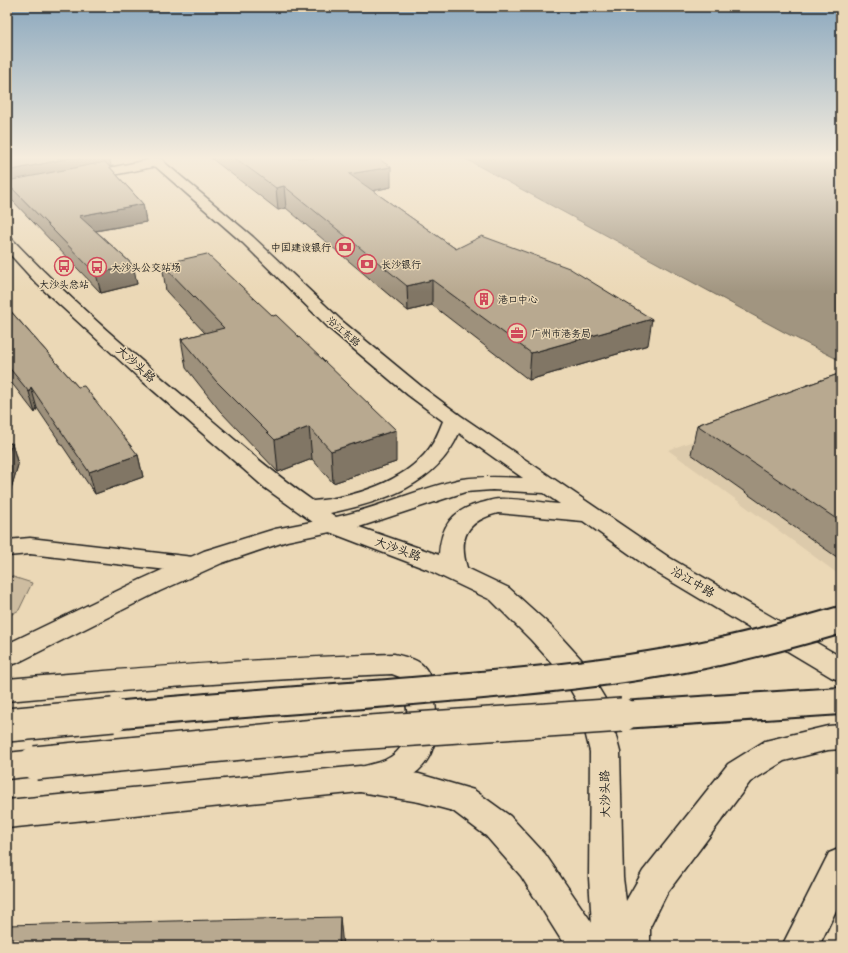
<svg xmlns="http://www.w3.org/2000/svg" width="848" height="953" font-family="'Patrick Hand','LXGW WenKai TC',sans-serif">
	<rect width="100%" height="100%" fill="#ebd8b6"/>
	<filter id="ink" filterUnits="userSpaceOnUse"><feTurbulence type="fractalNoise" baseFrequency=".025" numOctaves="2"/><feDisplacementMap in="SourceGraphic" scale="8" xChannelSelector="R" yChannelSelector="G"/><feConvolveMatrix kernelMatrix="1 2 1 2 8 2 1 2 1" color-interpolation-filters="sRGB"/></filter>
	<g filter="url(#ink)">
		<!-- built -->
		<polygon fill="#dccaab" points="841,388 841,576 668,450"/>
		<!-- green -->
		<polygon fill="#cdbca0" stroke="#746c5e" points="7,575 32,583 19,610 7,617"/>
		<!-- water -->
		<polygon fill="#a19580" stroke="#6c6558" points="464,158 841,158 841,361 784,332"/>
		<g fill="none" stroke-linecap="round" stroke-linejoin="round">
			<!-- minor casing -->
			<g stroke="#1c1c1c" stroke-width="3">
				<g id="minor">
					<polygon points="158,158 162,159 164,162 162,165 84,181 80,180 78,177 80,174 84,173"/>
					<polygon points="30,538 193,557 202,559 205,565 202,571 193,573 30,554 7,556 7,540"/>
					<path d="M394,654C402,656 413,658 420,663C430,670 432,684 434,695C441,739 435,774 387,786C373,790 369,792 355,787L350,778L355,769C365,765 376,764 385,760C417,746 407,709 403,682L400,677L392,674C264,679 135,689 7,701V679C136,668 265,658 394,654Z"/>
					<polygon points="841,848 841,900 819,946 782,946 829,853"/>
				</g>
			</g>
			<!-- major casing -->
			<g stroke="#1c1c1c" stroke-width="3">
				<path id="major" d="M146,158H159L253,237L342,321L422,387L461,416L670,558L841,657V681L831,677L652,570L583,521L498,513C467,521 458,537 467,568L509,588L551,626L581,659L607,702L620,752L623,878L626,901L643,871L728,764L765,741L828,726L841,725V749L828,750L784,761L750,782L667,893L650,927V946H598L592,925L589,878L590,752L578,703L561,673L531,640L491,600L426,569L324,530L265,488L139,378L37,284L7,251V238L12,239C67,297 127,349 188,400C229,435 269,470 313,501C353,498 404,482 429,449C435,441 439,431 443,421L408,395L330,329L243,243ZM459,433L523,478C503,477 483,476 462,479C419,488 379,508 336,517L330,513C382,502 437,485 459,433ZM492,490L544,493L560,504C540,503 519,498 499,499C493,499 486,502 481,503C452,510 441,526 439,555L359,527L465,492Z"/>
			</g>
			<!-- highway casing -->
			<g stroke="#1c1c1c" stroke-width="3">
				<g id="highway">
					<polygon points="332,518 340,520 344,525 340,530 287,541 222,563 160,591 17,663 7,666 7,644 142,579 204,551 275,529"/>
					<polygon points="35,750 46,754 51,763 46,772 35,776 7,779 7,753"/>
					<polygon points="360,766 419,774 474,790 510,816 545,854 599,933 604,946 565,946 521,876 486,836 453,811 419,802 360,792 7,828 7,800"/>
				</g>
			</g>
			<!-- minor -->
			<use href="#minor" fill="#ebd8b6" fill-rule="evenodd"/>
			<!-- major -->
			<use href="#major" fill="#ebd8b6" fill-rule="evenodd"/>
			<!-- highway -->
			<use href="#highway" fill="#ebd8b6" fill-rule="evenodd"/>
			<!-- highway-bridge-far1 casing -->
			<g stroke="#1c1c1c" stroke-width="30" stroke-linecap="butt">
				<g id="highway-bridge-far1">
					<path d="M102,716C209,706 317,699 424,690C522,682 621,673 718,652C759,643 800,632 841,620"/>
					<polyline points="606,716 841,701"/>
				</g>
			</g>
			<!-- highway-bridge casing -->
			<g stroke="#1c1c1c" stroke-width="36" stroke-linecap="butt">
				<g id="highway-bridge">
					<polyline points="7,725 113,715"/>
					<polyline points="35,763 326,735 622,715"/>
				</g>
			</g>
			<!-- highway-bridge-far1 -->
			<use href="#highway-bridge-far1" stroke="#ebd8b6" stroke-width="26"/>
			<!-- highway-bridge -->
			<use href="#highway-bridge" stroke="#ebd8b6" stroke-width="33"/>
		</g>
		<!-- wall -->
		<g fill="#9e917c" stroke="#1c1c1c">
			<polygon points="7,158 111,166 109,166 143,204 146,222 96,231 133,265 137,284 101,293 10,198 7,187"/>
			<polygon points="211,158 377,158 391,187 373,191 456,249 648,345 529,380 432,305 408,311 286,208 278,210"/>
			<polygon points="162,264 396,462 333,483 312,459 278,472 220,411 186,368 181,339 205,333 166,291"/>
			<polygon points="7,306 8,308 138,455 143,477 95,494 37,408 35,413 7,377"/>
			<polygon points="841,373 841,560 691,454 697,425"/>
			<polygon points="12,443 18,465 10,492 7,492 7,444"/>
		</g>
		<!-- shaded-wall -->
		<g fill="#817665" stroke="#1c1c1c">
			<polygon points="70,158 110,158 111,166 11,187 7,183 7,171"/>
			<polygon points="391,167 391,187 350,195 349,174"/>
			<polygon points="284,186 286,208 278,210 276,188"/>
			<polygon points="143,204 146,222 83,233 79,216"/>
			<polygon points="133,265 137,284 101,293 96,274"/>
			<polygon points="432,280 432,305 408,311 407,286"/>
			<polygon points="652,319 648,345 529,380 531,353"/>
			<polygon points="31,387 37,408 35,413 29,392"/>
			<polygon points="309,427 312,459 278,472 275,440"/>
			<polygon points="396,430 396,462 333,483 331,451"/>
			<polygon points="12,443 18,465 10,492 7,483 7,457"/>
			<polygon points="138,455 143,477 95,494 89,472"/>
			<polygon points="340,917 343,946 339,946"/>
		</g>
		<!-- building -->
		<g fill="#b8a990" stroke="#1c1c1c">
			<polygon points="7,158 70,158 7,171"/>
			<polygon points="235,158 377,158 391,167 349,174 456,249 482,236 569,268 652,319 531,353 432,280 407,286 284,186 276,188"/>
			<polygon points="105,162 143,204 79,216 133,265 96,274 7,183 7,181"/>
			<polygon points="207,254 273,316 276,315 396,430 331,451 309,427 275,440 216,381 181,339 224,328 162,264"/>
			<polygon points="7,307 78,387 84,386 138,455 89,472 31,387 29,392 7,365"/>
			<polygon points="841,373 841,522 697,425"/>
			<polygon points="12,443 7,457 7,444"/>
			<polygon points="340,917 339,946 7,946 7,925"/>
		</g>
	</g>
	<!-- sky -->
	<linearGradient id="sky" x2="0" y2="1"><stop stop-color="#8ba8be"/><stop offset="0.54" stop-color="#f6edde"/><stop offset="1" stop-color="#f6edde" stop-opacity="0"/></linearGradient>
	<rect width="848" height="292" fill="url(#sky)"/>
	<!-- icons -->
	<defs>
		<g id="bank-ring" transform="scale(1)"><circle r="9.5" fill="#ebd8b6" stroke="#d1495b" stroke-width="1.5"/><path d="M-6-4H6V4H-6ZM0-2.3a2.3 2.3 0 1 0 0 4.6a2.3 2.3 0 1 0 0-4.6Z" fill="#d1495b"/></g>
		<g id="bus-ring" transform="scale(1)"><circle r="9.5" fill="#ebd8b6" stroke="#d1495b" stroke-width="1.5"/><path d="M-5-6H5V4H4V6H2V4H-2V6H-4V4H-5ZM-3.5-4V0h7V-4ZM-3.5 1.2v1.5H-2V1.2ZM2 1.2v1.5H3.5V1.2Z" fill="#d1495b"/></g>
		<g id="building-ring" transform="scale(1)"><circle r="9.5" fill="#ebd8b6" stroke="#d1495b" stroke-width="1.5"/><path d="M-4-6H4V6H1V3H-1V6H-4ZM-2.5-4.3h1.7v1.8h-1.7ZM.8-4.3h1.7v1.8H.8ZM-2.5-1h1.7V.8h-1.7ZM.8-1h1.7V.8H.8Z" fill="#d1495b"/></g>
		<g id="office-ring" transform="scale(1)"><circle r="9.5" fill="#ebd8b6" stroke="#d1495b" stroke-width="1.5"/><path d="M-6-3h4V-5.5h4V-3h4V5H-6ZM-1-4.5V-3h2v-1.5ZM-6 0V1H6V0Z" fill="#d1495b"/></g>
	</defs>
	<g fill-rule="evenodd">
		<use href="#bank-ring" x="345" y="247"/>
		<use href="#bank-ring" x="367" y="264"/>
		<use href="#bus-ring" x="64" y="266"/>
		<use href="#bus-ring" x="97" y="267"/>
		<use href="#building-ring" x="484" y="299"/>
		<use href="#office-ring" x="517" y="333"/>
	</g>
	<g text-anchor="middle" stroke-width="3" stroke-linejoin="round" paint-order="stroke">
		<!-- far-poi labels -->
		<g font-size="10" fill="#1c1c1c" stroke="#ebd8b6" text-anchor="start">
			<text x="331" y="251" text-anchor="end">中国建设银行</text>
			<text x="381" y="268">长沙银行</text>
			<text x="111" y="271">大沙头公交站场</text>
			<text x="64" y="288" text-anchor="middle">大沙头总站</text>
			<text x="498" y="303">港口中心</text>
			<text x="531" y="337">广州市港务局</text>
		</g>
		<!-- far-street labels -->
		<g font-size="10" fill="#1c1c1c" stroke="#ebd8b6">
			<text transform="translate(344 331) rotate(41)" y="4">沿江东路</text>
		</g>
		<!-- street labels -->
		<g font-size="12" fill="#1c1c1c" stroke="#ebd8b6">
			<text transform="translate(136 364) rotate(42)" y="4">大沙头路</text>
			<text transform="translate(398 549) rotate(20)" y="4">大沙头路</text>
			<text transform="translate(693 582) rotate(31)" y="4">沿江中路</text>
			<text transform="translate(605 794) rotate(-91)" y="4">大沙头路</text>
		</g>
	</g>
	<!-- margin -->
	<rect width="848" height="953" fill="none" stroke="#ebd8b6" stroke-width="24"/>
	<rect x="12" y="12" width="824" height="929" fill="none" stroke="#1c1c1c" stroke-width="1.5" filter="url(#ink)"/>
</svg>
